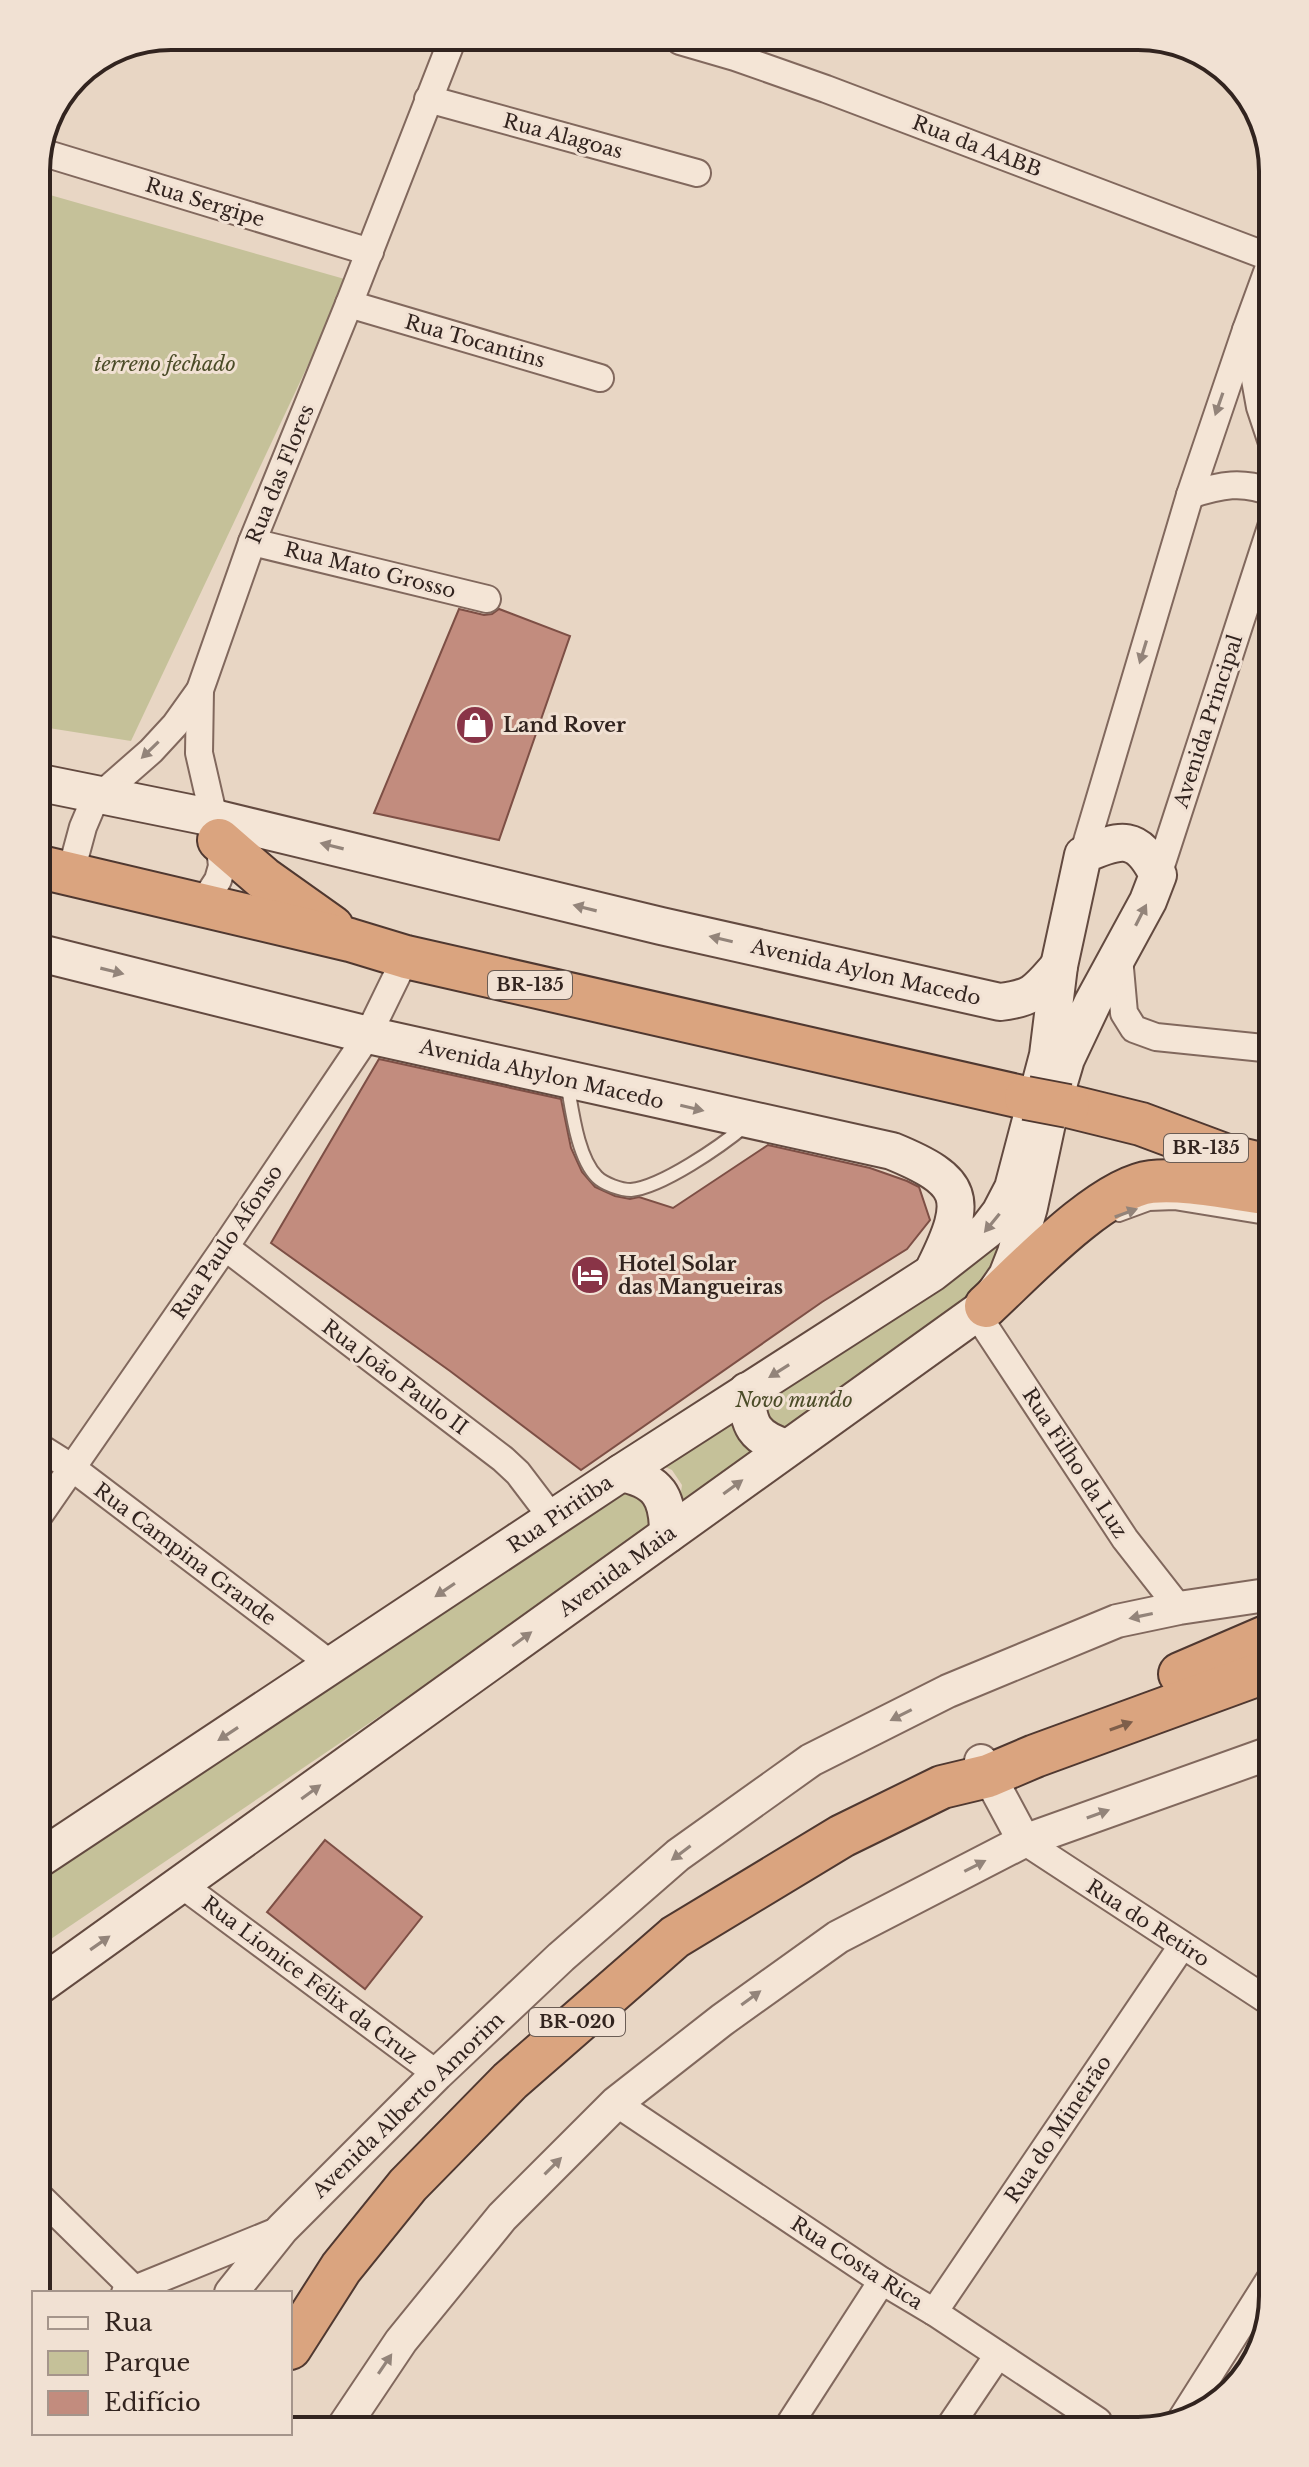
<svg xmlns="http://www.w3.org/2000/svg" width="1309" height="2467" font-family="'Libre Baskerville',serif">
	<rect width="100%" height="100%" fill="#e8d6c4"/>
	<!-- green -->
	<g fill="#c5c199">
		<polygon points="36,191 348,280 131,741 36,726"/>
		<polygon points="1032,1173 982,1295 783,1435 757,1409 766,1385"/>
		<polygon points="738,1402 768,1450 678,1515 682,1485 672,1470 654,1462"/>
		<polygon points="630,1474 662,1520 604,1564 36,1949 36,1863"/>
	</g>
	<!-- building -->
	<g fill="#c28c7e" stroke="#7d4f45" stroke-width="2">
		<polygon points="459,609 484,615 492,614 499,609 570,636 499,840 374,813"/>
		<polygon points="379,1059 561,1099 571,1148 582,1172 595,1187 615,1196 630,1199 639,1197 673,1208 768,1145 870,1168 907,1181 919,1187 930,1220 907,1249 822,1302 581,1470 450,1371 271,1243"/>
		<polygon points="325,1840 422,1917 365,1989 267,1912"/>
	</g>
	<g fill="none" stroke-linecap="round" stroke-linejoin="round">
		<!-- service casing -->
		<g stroke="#81685d" stroke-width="16">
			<g id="service">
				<path d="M567,1082C572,1109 577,1157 597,1177C604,1184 621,1190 631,1190C662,1187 721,1146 745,1126"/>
				<polyline points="1119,1215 1149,1204 1175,1203 1273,1219"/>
			</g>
		</g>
		<!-- minor casing -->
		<g stroke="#81685d" stroke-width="30">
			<g id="minor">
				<polyline points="680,41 735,57 826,89 1272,258"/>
				<polyline points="428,99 697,173"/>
				<polyline points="41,152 370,252"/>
				<polyline points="349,304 600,378"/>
				<polyline points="1273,446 1260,407 1246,330 1273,256"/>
				<path d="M1190,495C1220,485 1243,480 1273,493"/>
				<polyline points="252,542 487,599"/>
				<polyline points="200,690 199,753 219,840 222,866 218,880 201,906"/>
				<polyline points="1083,855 1190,495 1246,330"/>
				<polyline points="70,875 83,827 94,801 151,751 175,725 200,690 252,542 349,304 451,43"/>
				<polyline points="1158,875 1273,521"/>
				<polyline points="1119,957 1124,1013 1134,1029 1156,1037 1273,1049"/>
				<polyline points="225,1247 503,1459 518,1473 553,1519"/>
				<polyline points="976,1313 1125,1539 1179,1608"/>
				<polyline points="36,1445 71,1467 332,1665"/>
				<polyline points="36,1520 225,1247 368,1035 406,957"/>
				<polyline points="1024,1841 1273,2004"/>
				<polyline points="182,1885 437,2074"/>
				<polyline points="616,2103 882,2281 934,2312 1098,2421"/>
				<polyline points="36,2193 133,2288"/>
				<polyline points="125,2293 282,2229"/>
				<polyline points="934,2312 1182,1946"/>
				<polyline points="1180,2421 1273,2274"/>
				<polyline points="952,2423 998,2355"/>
				<polyline points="789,2425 882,2281"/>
			</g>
		</g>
		<!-- tertiary casing -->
		<g stroke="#81685d" stroke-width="36">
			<g id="tertiary">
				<polyline points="981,1761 1024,1841"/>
				<polyline points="231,2293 282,2229 437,2074 561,1957 678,1855 811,1760 948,1691 1117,1621 1179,1608 1273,1594"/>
				<polyline points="342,2429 401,2341 502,2217 616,2103 722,2020 838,1937 1024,1841 1273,1752"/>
			</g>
		</g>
		<!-- secondary casing -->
		<g stroke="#634a40" stroke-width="40">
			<g id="secondary">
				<path d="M36,782L214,818L661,926L1000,1002C1034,998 1037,991 1059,966"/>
				<path d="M36,952L368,1035L892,1151C965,1181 969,1198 935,1267"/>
				<path d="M747,1391C747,1425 754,1438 787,1448"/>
				<path d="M621,1473C659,1481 668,1497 668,1534"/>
				<path d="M36,1988L986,1306L1007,1276L1016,1253L1029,1207L1047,1123L1066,1059L1093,1002L1148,901L1158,875C1137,834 1122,838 1083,855L1059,966L1048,1055L1013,1188L1000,1213L987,1230L932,1273L621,1473L36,1861"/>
			</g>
		</g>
		<!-- trunk casing -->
		<g stroke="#4f3830" stroke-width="46">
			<g id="trunk">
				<polyline points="219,840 263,878 332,927"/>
				<polyline points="36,866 350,940 406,957 1026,1098"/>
				<polyline points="1068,1106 1141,1124 1227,1156 1273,1167"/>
				<path d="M986,1306C1023,1272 1101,1188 1151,1182C1185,1178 1237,1190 1273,1194"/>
				<polyline points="1180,1674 1273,1634"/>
				<polyline points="290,2348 341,2268 408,2185 510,2081 675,1937 842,1836 942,1787 988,1776 1035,1756 1273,1669"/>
			</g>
		</g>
		<!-- service -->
		<use href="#service" stroke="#f4e5d6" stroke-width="12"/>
		<!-- minor -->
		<use href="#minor" stroke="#f4e5d6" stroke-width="26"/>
		<!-- tertiary -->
		<use href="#tertiary" stroke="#f4e5d6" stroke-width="32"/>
		<!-- secondary -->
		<use href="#secondary" stroke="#f4e5d6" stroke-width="36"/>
		<!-- trunk -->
		<use href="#trunk" stroke="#daa47f" stroke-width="42"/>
		<!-- trunk-bridge casing -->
		<g stroke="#4f3830" stroke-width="46" stroke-linecap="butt">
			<polyline id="trunk-bridge" points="1026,1098 1068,1106"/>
		</g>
		<!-- trunk-bridge -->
		<use href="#trunk-bridge" stroke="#daa47f" stroke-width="42"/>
	</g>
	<!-- one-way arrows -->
	<defs><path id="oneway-solid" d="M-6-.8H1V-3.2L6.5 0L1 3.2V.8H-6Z" transform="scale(2)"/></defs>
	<g fill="#93847a">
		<use href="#oneway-solid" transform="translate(1219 404) rotate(109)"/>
		<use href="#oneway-solid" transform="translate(1143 652) rotate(107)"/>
		<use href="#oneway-solid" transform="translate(150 750) rotate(136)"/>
		<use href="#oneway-solid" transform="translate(332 846) rotate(-166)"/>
		<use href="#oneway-solid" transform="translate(585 908) rotate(-166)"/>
		<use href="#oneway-solid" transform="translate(1141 915) rotate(-63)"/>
		<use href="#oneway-solid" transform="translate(721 939) rotate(-167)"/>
		<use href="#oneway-solid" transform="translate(112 971) rotate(14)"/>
		<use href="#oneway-solid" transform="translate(692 1108) rotate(13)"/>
		<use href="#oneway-solid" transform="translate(1126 1213) rotate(-20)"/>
		<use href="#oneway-solid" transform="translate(992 1223) rotate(129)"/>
		<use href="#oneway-solid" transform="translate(779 1371) rotate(148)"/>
		<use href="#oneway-solid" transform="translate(733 1487) rotate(-36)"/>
		<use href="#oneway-solid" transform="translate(445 1590) rotate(146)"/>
		<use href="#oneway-solid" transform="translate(1141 1616) rotate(168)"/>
		<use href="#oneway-solid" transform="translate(522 1639) rotate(-36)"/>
		<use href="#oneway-solid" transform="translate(901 1715) rotate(153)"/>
		<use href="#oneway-solid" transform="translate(228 1734) rotate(147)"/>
		<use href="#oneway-solid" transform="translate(311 1792) rotate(-36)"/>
		<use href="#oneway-solid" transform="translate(1098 1814) rotate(-20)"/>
		<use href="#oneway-solid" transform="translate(681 1853) rotate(143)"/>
		<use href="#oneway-solid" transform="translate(975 1866) rotate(-27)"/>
		<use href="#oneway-solid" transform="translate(100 1943) rotate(-35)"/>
		<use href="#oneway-solid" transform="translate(751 1998) rotate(-36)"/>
		<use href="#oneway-solid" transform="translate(553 2166) rotate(-45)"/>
		<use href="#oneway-solid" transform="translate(385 2364) rotate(-56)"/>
	</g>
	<use fill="#7e5e4a" href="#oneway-solid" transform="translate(1121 1726) rotate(-20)"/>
	<!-- icons -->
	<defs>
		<g id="shop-disc" transform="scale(2)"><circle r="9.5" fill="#893447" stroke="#f1e1d3"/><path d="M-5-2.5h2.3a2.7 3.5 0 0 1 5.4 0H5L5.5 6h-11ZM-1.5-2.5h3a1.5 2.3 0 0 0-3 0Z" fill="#fff"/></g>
		<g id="hotel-disc" transform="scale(2)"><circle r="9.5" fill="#893447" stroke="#f1e1d3"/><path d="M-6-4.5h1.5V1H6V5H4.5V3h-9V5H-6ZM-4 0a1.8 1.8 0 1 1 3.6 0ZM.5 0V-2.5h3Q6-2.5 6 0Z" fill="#fff"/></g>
	</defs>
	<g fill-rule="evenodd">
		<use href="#shop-disc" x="475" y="725"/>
		<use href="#hotel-disc" x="590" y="1275"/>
	</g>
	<g text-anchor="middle" stroke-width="6" stroke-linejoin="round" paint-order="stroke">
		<!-- shield labels -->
		<g fill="#f1e1d3" stroke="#6b5d55" stroke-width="2">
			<rect x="488" y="971" width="84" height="28" rx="6"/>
			<rect x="1164" y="1134" width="84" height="28" rx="6"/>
			<rect x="529" y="2008" width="96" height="28" rx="6"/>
		</g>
		<g font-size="18" font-weight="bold" fill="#32241f">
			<text x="530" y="991">BR-135</text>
			<text x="1206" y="1154">BR-135</text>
			<text x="577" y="2028">BR-020</text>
		</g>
		<!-- street labels -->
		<g font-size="20" fill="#32241f" stroke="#f1e1d3">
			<text transform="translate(563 136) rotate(15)" y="7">Rua Alagoas</text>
			<text transform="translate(977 146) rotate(21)" y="7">Rua da AABB</text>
			<text transform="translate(205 202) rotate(17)" y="7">Rua Sergipe</text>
			<text transform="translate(475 341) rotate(16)" y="7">Rua Tocantins</text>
			<text transform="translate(280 474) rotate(-68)" y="7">Rua das Flores</text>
			<text transform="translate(370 570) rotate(14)" y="7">Rua Mato Grosso</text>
			<text transform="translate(1208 721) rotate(-72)" y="7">Avenida Principal</text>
			<text transform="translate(866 972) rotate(13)" y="7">Avenida Aylon Macedo</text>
			<text transform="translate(542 1074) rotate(13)" y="7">Avenida Ahylon Macedo</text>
			<text transform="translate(227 1242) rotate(-56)" y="7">Rua Paulo Afonso</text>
			<text transform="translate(395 1377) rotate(37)" y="7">Rua João Paulo II</text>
			<text transform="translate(1075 1463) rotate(57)" y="7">Rua Filho da Luz</text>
			<text transform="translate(560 1514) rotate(-34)" y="7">Rua Piritiba</text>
			<text transform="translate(185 1554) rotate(37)" y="7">Rua Campina Grande</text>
			<text transform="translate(617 1571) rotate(-36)" y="7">Avenida Maia</text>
			<text transform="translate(1148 1923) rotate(33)" y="7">Rua do Retiro</text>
			<text transform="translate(310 1980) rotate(37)" y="7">Rua Lionice Félix da Cruz</text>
			<text transform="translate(408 2105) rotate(-44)" y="7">Avenida Alberto Amorim</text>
			<text transform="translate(1058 2129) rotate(-56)" y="7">Rua do Mineirão</text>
			<text transform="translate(857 2263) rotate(33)" y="7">Rua Costa Rica</text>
		</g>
		<!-- park labels -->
		<g font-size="20" font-style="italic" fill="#4b4c28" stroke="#f1e1d3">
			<text x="165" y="371">terreno fechado</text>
			<text x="794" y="1407">Novo mundo</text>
		</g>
		<!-- poi labels -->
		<g font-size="20" font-weight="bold" fill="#32241f" stroke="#f1e1d3" text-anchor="start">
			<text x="503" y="732">Land Rover</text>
			<text x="618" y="1271">Hotel Solar<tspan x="618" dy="23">das Mangueiras</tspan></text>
		</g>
	</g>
	<!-- crop -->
	<path d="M0 0H1309V2467H0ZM171 50H1138A121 121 0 0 1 1259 171V2296A121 121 0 0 1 1138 2417H171A121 121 0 0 1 50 2296V171A121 121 0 0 1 171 50Z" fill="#f1e1d3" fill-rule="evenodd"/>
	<path fill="none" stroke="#32241f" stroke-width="4" d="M171 50H1138A121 121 0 0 1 1259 171V2296A121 121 0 0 1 1138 2417H171A121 121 0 0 1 50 2296V171A121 121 0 0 1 171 50Z"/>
	<!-- legend -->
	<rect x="32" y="2291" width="260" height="144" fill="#f1e1d3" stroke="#a5958b" stroke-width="2"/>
	<rect x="48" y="2317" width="40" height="12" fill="#f4e5d6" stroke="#a5958b" stroke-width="2"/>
	<text x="104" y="2331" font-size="24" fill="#32241f">Rua</text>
	<rect x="48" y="2351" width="40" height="24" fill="#c5c199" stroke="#a5958b" stroke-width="2"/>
	<text x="104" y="2371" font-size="24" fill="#32241f">Parque</text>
	<rect x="48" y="2391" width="40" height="24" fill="#c28c7e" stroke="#a5958b" stroke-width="2"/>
	<text x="104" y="2411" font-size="24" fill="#32241f">Edifício</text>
</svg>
